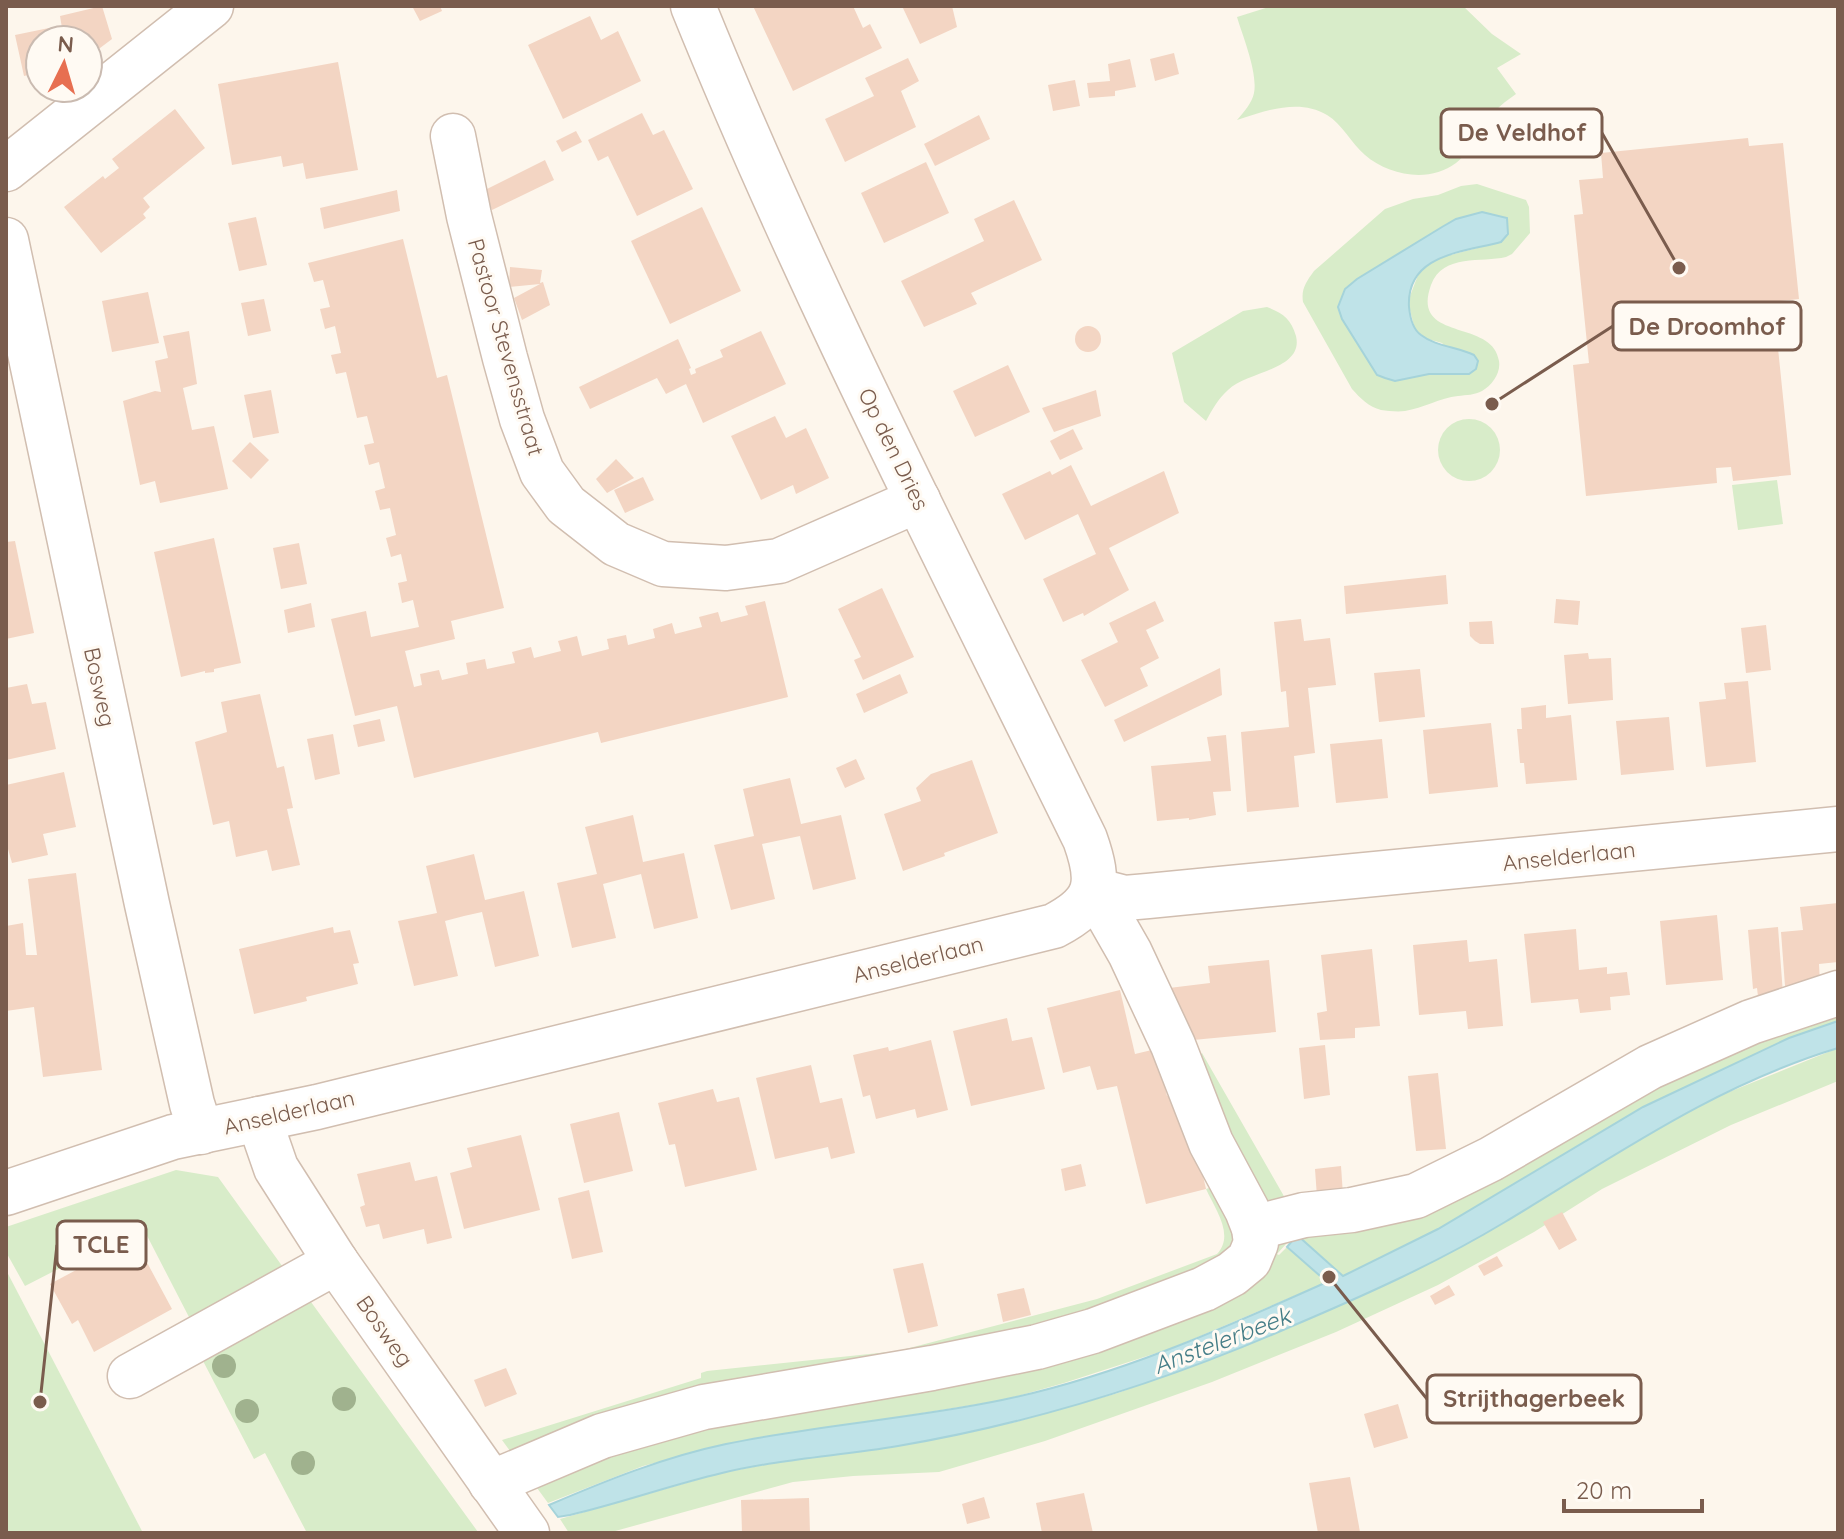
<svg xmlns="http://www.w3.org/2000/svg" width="1844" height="1539" font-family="Quicksand,sans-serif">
	<rect width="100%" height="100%" fill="#fdf6ec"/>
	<!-- green -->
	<g fill="#d8ecc9" fill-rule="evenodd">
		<path d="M1272,6H1463L1492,34L1521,54L1497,68L1516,94C1500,105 1488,116 1477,133C1471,142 1466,156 1456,163C1430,183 1389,176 1365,155C1352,144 1342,124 1327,115C1299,98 1265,111 1237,120C1244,112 1252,103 1254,93C1258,73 1243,37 1237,17Z"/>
		<path d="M1477,184L1526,200L1529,207L1530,233L1512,254L1506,257C1482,263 1443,253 1431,285C1410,343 1493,318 1499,361C1501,373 1492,385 1482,391C1475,395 1466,395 1458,396C1440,398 1423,408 1405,411C1398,412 1388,411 1381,410C1369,407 1360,398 1352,389L1303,302C1301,289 1306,282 1314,271L1385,209L1413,199L1438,195L1461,186ZM1482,212L1489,245L1431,260L1418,275L1410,296L1409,306L1415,330L1424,338L1442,343L1468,374H1429L1395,381L1377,374L1342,319L1338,306L1357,279L1456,219Z"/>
		<path d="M1267,307C1283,313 1291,319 1296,336C1304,370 1248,371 1228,390C1218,399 1212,410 1206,421L1184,402L1172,353L1243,311Z"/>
		<circle cx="1469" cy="450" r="31"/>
		<polygon points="1777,480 1783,524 1738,530 1732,485"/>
		<path d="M1838,982V1021L1789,1038L1643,1107L1438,1229L1343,1276L1297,1235L1305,1223L1277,1254L1279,1255L1287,1247L1327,1282L1172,1348L1064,1383L1003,1400L725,1445L643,1466L548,1503L502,1440L701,1378V1373L707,1371L898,1351L1097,1299L1217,1254C1235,1235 1215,1209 1206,1189L1212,1187L1197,1061L1202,1053L1285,1198L1412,1186Z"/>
		<polygon points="1838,1048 1838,1081 1731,1125 1602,1189 1534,1232 1438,1285 1336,1332 1212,1382 1045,1441 939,1472 853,1476 793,1482 608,1533 569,1533 560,1519 721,1473 801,1458 898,1446 1016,1422 1118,1393 1289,1328 1414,1270 1506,1221 1668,1121 1719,1096"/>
		<polygon points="176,1170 218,1177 285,1270 190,1319 142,1226 25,1286 6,1252 6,1227"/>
		<polygon points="6,1270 143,1533 6,1533"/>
		<polygon points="311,1302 478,1532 307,1533 265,1453 254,1459 202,1359"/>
	</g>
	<!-- water -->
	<g fill="#bfe3e8" stroke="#a5d3da" stroke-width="2">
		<path d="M1482,212L1507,218L1508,234L1501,242C1464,252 1406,254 1409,307C1410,317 1412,329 1421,335C1435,346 1457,347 1474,355L1478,361L1476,369L1469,374H1429L1395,381L1385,378L1377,375L1342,319L1338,307L1345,289L1357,279L1442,227L1456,219Z"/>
		<path d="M1838,1021V1048C1713,1086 1615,1156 1505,1222C1437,1263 1363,1296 1290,1327C1164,1382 1033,1423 898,1446C839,1456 780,1459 722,1473C671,1485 621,1503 570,1515L558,1517L549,1505C605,1481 664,1457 726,1444C817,1425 910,1419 1002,1400C1114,1377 1222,1329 1327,1282L1287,1247L1297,1235L1343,1276L1438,1229L1643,1107L1789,1038Z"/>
	</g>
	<!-- building -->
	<g fill="#f3d5c3">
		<polygon points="102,6 112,39 88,57 88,40 64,40 60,16"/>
		<polygon points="412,6 440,6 442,11 420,21"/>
		<polygon points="753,6 853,6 863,28 870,24 882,48 793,91"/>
		<polygon points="902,6 952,6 957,27 920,44"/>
		<polygon points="590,16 601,40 618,31 641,81 563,119 528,45"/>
		<polygon points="49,28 52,40 40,40 40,72 24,76 15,35"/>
		<polygon points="1174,53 1179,74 1155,81 1150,59"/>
		<polygon points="908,58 919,81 901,91 916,127 845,162 825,119 874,96 865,78"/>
		<polygon points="1130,59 1136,87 1115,91 1115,96 1089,98 1087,83 1110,81 1108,64"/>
		<polygon points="338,62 358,170 306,179 303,163 283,167 281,156 232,165 218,84"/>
		<polygon points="1075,80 1080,106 1053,111 1048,85"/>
		<polygon points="175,109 205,148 143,198 150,207 143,214 146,218 101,253 64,207 103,176 105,179 119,168 112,159"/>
		<polygon points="642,113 653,135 664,130 693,189 637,216 608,156 598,161 588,140"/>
		<polygon points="979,115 990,139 935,166 924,144"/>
		<polygon points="576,131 582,142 562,152 556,141"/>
		<polygon points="1748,138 1749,146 1783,143 1799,299 1763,303 1765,320 1775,319 1791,475 1733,481 1731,467 1716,468 1717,483 1586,496 1573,365 1589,363 1574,215 1583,214 1579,180 1603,178 1601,153"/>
		<polygon points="545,160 554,180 492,210 483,191"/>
		<polygon points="926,162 949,213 884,243 861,193"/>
		<polygon points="397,190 400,211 324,229 320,208"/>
		<polygon points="1014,200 1042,260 971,293 977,304 924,327 901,281 984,241 974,219"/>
		<polygon points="702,207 741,291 670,324 631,241"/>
		<polygon points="256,217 267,265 239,271 228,223"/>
		<polygon points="403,239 437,378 447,375 504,608 451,621 455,639 405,651 414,687 422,685 420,674 439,670 442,680 468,674 466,663 485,659 487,669 515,663 512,652 531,647 534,658 561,651 558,641 577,636 582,656 609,649 607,639 626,635 628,645 655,638 653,629 672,623 675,634 702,627 699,617 718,612 721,622 748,615 745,606 765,601 788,697 601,743 598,732 414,778 397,706 355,716 331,619 366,611 371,637 419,627 413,600 402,603 398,583 407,581 401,554 391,557 386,538 396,535 390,508 380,510 375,491 385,488 379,462 369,465 364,445 374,443 367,416 357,418 346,372 336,374 331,355 341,353 335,326 325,329 320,309 330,307 323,280 314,282 308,263"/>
		<polygon points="510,267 542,270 540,283 543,282 550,305 522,320 514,298 540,284 509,287"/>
		<polygon points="148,292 159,343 112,352 102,301"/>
		<polygon points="264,299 271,331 248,336 241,303"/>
		<circle cx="1088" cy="339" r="13"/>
		<polygon points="189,331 197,384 183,388 192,430 214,426 228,489 160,503 155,481 140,485 123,401 155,391 161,392 155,361 168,358 163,336"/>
		<polygon points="761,331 786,384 703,423 686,384 666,394 657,378 590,409 579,387 678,339 691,368 689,369 691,375 696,373 695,369 723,357 720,350"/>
		<polygon points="1008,365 1030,412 975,437 953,391"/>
		<polygon points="271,390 279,433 253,438 244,395"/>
		<polygon points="1096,390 1101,416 1054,432 1042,408"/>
		<polygon points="775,416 786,438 806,428 829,478 796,494 793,485 761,500 731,436"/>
		<polygon points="1073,429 1083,449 1060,460 1050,441"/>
		<polygon points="250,442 269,460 251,479 232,461"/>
		<polygon points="616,459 634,478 607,493 596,479"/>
		<polygon points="1071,465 1091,506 1164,471 1179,513 1109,548 1129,590 1084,616 1083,613 1063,622 1043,579 1096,554 1078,514 1025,540 1002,494 1050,471 1052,475"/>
		<polygon points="643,477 654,500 625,513 614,490"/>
		<polygon points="214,538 241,663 214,669 214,672 205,673 205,671 181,677 154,552"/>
		<polygon points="15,541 34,633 6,639 6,542"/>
		<polygon points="299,543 307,584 281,589 273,548"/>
		<polygon points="1446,575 1448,604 1346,614 1344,586"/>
		<polygon points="882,588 914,657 863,680 854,660 861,657 838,609"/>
		<polygon points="1556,599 1580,601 1578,625 1554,623"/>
		<polygon points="1155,601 1164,621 1146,630 1159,658 1140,668 1148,686 1105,707 1081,660 1118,642 1109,623"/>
		<polygon points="311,603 315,627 288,633 284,610"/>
		<polygon points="1301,619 1304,641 1330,638 1336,685 1308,688 1315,753 1294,756 1299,807 1247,812 1241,732 1289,727 1286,691 1281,692 1274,622"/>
		<polygon points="1492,621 1494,644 1480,644 1475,641 1470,636 1469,622"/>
		<polygon points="1766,625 1771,670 1746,673 1741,628"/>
		<polygon points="1588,653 1589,659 1611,658 1613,700 1568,704 1564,655"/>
		<polygon points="1220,668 1222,695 1124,742 1114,720"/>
		<polygon points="1420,669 1425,717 1379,722 1374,673"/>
		<polygon points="900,674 908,693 864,713 856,694"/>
		<polygon points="1748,681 1756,762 1706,767 1699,702 1726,699 1724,683"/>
		<polygon points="27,684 32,704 46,702 56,749 6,760 6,688"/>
		<polygon points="260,694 277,768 284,766 293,808 287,809 300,865 272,871 267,850 236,857 229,821 213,825 195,742 227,732 221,702"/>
		<polygon points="1546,705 1546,718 1571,715 1577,780 1526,784 1524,763 1520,763 1517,729 1522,729 1521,708"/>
		<polygon points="1669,717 1674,770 1621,775 1616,721"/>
		<polygon points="380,719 385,741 358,747 353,725"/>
		<polygon points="1491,723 1498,787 1429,794 1423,730"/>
		<polygon points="333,734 340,774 315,780 307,739"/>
		<polygon points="1226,735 1231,791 1213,792 1216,815 1189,820 1189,818 1157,821 1151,766 1211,761 1207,737"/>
		<polygon points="1382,739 1388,798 1336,803 1330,744"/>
		<polygon points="856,759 865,779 845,788 836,768"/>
		<polygon points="972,760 998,833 944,853 945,856 903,871 884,814 921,801 916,788 931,774"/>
		<polygon points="64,772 76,827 43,834 48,855 12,863 6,842 6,785"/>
		<polygon points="790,778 801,824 841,815 856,879 813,890 800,836 762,844 775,899 731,910 714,845 754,836 743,789"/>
		<polygon points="633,815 643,862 684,853 698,918 654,929 641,874 603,884 616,938 572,948 557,883 597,874 585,827"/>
		<polygon points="474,854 485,900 524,891 539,956 495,967 482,912 464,916 445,921 458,976 414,986 398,921 437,913 426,866"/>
		<polygon points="76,873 102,1070 43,1077 34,1007 6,1011 6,926 23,923 26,955 37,955 28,879"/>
		<polygon points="1838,903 1838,962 1819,964 1820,984 1785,986 1781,932 1803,930 1800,907"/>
		<polygon points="1717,915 1723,980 1666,985 1660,921"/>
		<polygon points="333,927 334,933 350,930 359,963 353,964 358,984 306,997 307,1001 254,1014 239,949"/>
		<polygon points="1778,927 1783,994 1759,1005 1757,988 1753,989 1748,930"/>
		<polygon points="1576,929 1579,970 1607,967 1607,974 1627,972 1630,995 1610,997 1611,1010 1580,1013 1578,999 1531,1003 1524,934"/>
		<polygon points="1467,940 1469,962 1497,959 1503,1026 1468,1029 1466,1011 1419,1015 1413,945"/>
		<polygon points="1372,949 1380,1026 1355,1028 1355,1038 1320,1040 1317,1013 1327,1011 1321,955"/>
		<polygon points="1269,960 1276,1032 1193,1040 1169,988 1210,983 1208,966"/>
		<polygon points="1120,990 1135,1054 1156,1049 1167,1096 1175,1094 1187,1144 1195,1141 1206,1189 1146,1204 1117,1086 1097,1090 1090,1066 1063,1073 1047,1008"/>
		<polygon points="1007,1018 1012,1041 1032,1037 1045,1089 971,1106 953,1031"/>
		<polygon points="931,1040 948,1110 917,1118 915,1109 876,1119 870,1095 863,1097 853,1055 888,1047 889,1051"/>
		<polygon points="1325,1045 1330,1095 1304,1099 1299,1048"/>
		<polygon points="811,1065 820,1103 842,1098 855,1153 831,1159 828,1147 775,1159 756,1078"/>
		<polygon points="1438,1073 1446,1149 1416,1151 1408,1076"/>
		<polygon points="713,1089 717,1102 739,1097 757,1170 685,1187 675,1144 669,1145 658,1103"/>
		<polygon points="619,1112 633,1171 584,1183 570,1124"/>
		<polygon points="521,1135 540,1210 464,1229 450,1173 472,1167 467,1148"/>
		<polygon points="410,1162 415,1181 437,1176 452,1238 427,1244 424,1229 383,1239 379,1224 366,1227 360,1207 365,1205 357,1174"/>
		<polygon points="1081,1164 1086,1186 1065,1191 1061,1169"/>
		<polygon points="1341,1166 1343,1195 1317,1197 1315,1169"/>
		<polygon points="589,1190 603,1252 572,1259 558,1198"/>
		<polygon points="1562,1212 1577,1240 1559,1250 1543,1222"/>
		<polygon points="136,1242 172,1309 94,1352 78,1320 72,1324 50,1284 121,1246 122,1249"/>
		<polygon points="1497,1256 1503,1266 1484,1276 1478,1266"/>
		<polygon points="923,1263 938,1326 908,1333 893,1269"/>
		<polygon points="1449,1285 1455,1295 1435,1305 1430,1296"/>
		<polygon points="1024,1288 1031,1315 1003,1322 997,1294"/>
		<polygon points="506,1368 517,1394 485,1407 474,1380"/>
		<polygon points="1398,1404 1408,1438 1374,1448 1364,1414"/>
		<polygon points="1350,1477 1360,1532 1318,1533 1309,1483"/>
		<polygon points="1084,1493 1093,1533 1042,1533 1036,1503"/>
		<polygon points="984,1497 990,1518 967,1524 962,1504"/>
		<polygon points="809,1498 810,1533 742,1533 741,1500"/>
	</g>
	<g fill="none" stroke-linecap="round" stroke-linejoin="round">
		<!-- minor casing -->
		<g stroke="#d1beb0" stroke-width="47">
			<g id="minor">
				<polyline points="453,136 469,216 505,358 522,419 542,472 566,505 616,544 663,564 726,568 779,561 918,500"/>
				<polyline points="6,169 211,6"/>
				<polyline points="6,240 147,904 192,1104 201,1132"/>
				<polyline points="1094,890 1125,898 1148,896 1838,829"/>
				<polyline points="259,1119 276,1168 336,1262 527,1533"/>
				<path d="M6,1193L173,1137L317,1107L1054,926C1098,903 1101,884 1085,839C950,564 808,290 693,6"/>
				<polyline points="1254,1228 1304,1215 1352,1210 1416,1196 1491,1159 1650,1067 1751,1022 1838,993"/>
				<polyline points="130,1376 336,1262"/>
				<polyline points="491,1483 602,1436 704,1407 932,1368 1037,1347 1093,1331 1204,1289 1232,1274 1249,1260 1256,1243 1254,1228 1247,1210 1211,1143 1173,1045 1130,953 1094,890"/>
			</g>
		</g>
		<!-- minor -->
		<use href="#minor" stroke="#fff" stroke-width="44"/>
	</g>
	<!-- trees -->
	<g fill="#a0b28e">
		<circle cx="224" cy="1366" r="12"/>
		<circle cx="344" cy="1399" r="12"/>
		<circle cx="247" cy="1411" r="12"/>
		<circle cx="303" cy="1463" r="12"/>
	</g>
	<g text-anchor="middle" stroke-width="6" stroke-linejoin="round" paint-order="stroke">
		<!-- street labels -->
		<g font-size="22" fill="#7a5c4d" stroke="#fffaf3">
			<text transform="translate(506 347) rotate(74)" y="8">Pastoor Stevensstraat</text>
			<text transform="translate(894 449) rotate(64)" y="8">Op den Dries</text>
			<text transform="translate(100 687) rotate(78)" y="8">Bosweg</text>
			<text transform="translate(1569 856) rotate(-6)" y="8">Anselderlaan</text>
			<text transform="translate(918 959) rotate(-14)" y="8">Anselderlaan</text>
			<text transform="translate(289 1112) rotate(-13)" y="8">Anselderlaan</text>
			<text transform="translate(385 1331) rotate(55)" y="8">Bosweg</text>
		</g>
		<!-- water labels -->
		<g font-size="24" font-style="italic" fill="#437c86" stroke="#fffaf3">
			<text transform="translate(1222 1341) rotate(-21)" y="8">Anstelerbeek</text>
		</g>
	</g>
	<!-- callouts -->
	<path fill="none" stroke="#7a5c4d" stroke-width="3" d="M1679 268L1602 133M1492 404L1613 326M40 1402L57 1245M1329 1277L1427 1399"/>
	<g fill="#7a5c4d" stroke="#fffaf3" stroke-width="3">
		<circle cx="1679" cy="268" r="8"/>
		<circle cx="1492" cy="404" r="8"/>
		<circle cx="40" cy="1402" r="8"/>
		<circle cx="1329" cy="1277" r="8"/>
	</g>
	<g fill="#fffaf3" stroke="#7a5c4d" stroke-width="3">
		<rect x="1441" y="109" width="161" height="48" rx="8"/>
		<rect x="1613" y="302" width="188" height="48" rx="8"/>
		<rect x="57" y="1221" width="89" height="48" rx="8"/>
		<rect x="1427" y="1375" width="214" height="48" rx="8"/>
	</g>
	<g font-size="24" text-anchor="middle" font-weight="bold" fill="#7a5c4d">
		<text x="1522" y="141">De Veldhof</text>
		<text x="1707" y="335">De Droomhof</text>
		<text x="101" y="1253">TCLE</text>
		<text x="1534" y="1407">Strijthagerbeek</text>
	</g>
	<!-- border -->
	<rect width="1844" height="1539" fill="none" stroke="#7a5c4d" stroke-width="16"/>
	<!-- north arrow -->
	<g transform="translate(64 64) rotate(5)"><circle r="38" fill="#fffaf3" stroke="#cabbb1" stroke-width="2"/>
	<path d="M0-6L14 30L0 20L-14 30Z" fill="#e76f51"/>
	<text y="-12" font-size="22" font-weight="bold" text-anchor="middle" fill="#7a5c4d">N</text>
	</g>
	<!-- scale -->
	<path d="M1564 1499v12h138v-12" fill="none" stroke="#7a5c4d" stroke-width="4"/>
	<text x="1576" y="1499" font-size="24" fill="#7a5c4d" stroke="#fffaf3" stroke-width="6" paint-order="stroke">20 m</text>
</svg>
